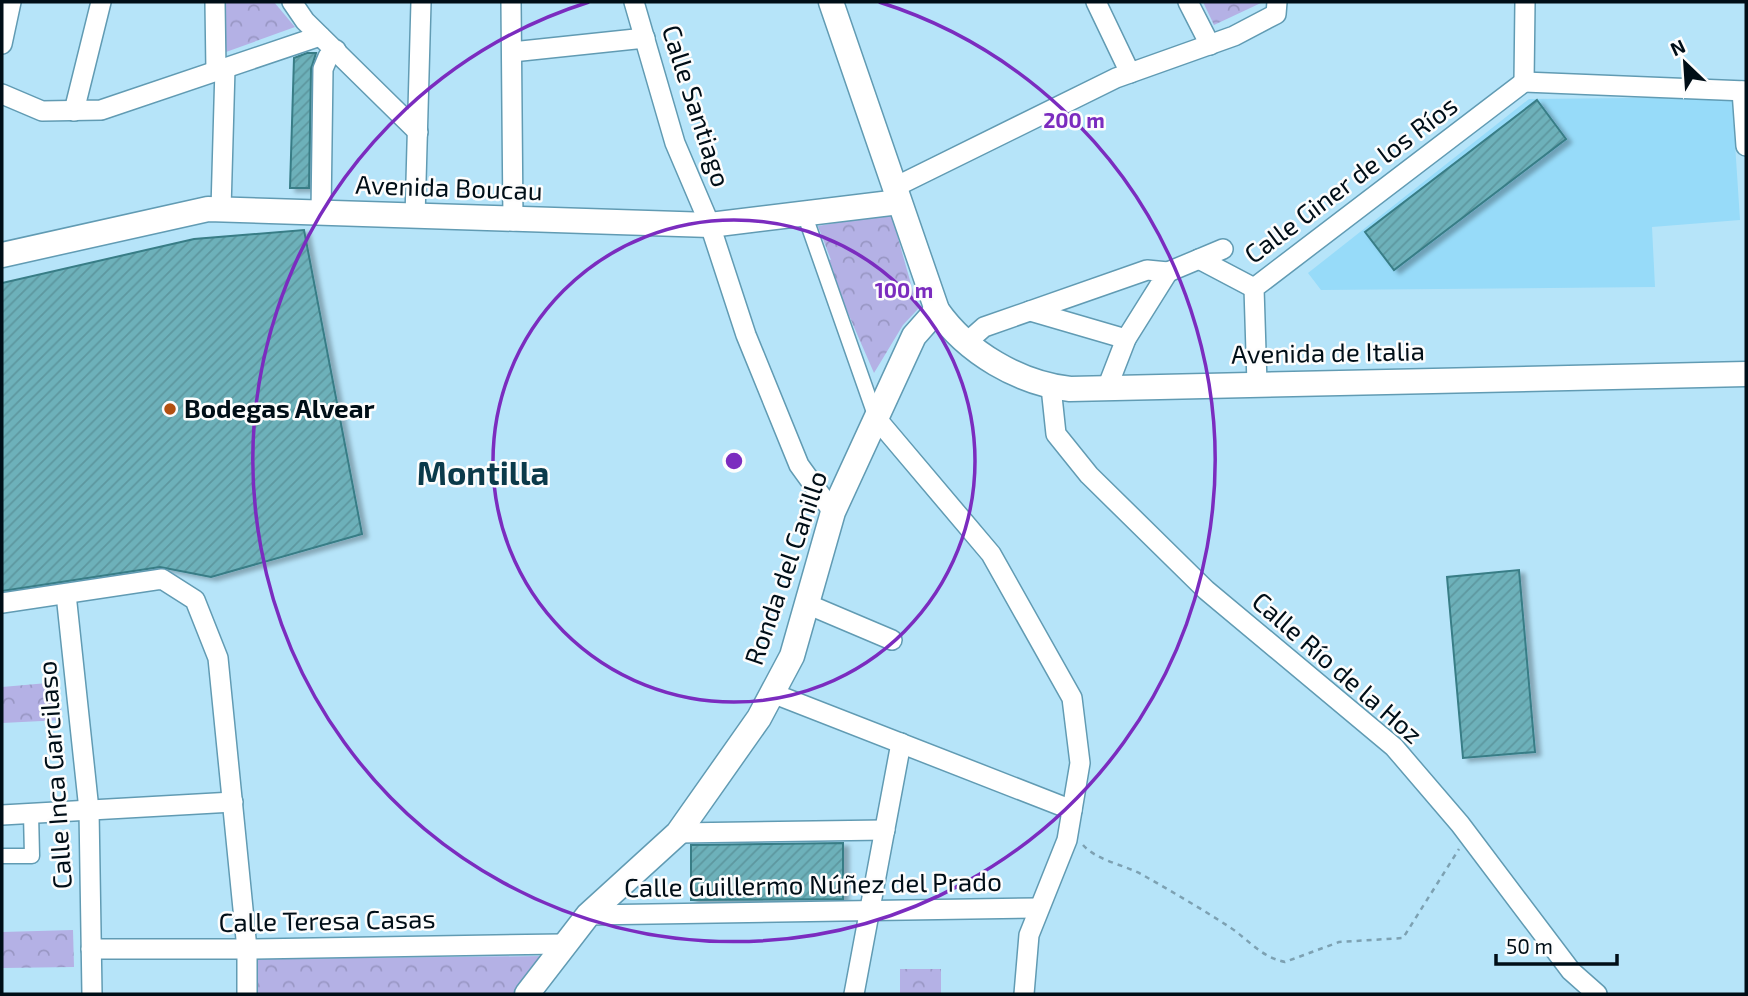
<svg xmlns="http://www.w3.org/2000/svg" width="1748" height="996" font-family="'Exo 2',sans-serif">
	<defs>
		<pattern id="park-crowns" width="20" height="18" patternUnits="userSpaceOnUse" patternTransform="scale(1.75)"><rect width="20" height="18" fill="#b4b1e5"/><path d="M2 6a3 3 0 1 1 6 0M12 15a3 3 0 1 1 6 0" fill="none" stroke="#9997c4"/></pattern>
		<pattern id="building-hatch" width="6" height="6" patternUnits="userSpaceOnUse" patternTransform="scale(1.75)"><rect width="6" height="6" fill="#6db1ba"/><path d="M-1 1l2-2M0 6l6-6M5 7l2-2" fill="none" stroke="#5d979f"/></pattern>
		<filter id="shadow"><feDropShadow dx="5.5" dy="3.5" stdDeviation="2" flood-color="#0004"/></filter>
	</defs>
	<rect width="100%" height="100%" fill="#b6e4f9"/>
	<!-- built -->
	<polygon fill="#97dbf9" points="1732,97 1740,220 1652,227 1655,287 1321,290 1308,273 1529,99"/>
	<!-- park -->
	<g fill="url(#park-crowns)">
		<polygon points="224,2 274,2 295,27 226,52"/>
		<polygon points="1203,2 1263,2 1214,25"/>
		<polygon points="891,213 918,309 903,325 874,373 824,258 831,260 818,226"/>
		<polygon points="59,682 62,720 2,723 2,687"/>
		<polygon points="73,930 74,967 3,968 2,932"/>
		<polygon points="545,956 516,994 256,994 256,959"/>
		<rect x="900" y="969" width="41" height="25"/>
	</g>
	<!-- building -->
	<g fill="url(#building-hatch)" stroke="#387d86" stroke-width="2" filter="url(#shadow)">
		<polygon points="307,53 316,53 311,69 309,188 290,188 294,58"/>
		<polygon points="1537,100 1566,139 1394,270 1365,232"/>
		<polygon points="304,230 362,534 211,577 160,567 2,591 2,283 194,239"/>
		<polygon points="1519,570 1535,752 1463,758 1447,577"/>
		<polygon points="843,843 843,899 691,900 691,845"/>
	</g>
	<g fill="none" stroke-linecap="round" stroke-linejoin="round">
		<!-- pedestrian casing -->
		<g stroke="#619bb3" stroke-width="17">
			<g id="pedestrian">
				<polyline points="804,213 876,418"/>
				<polyline points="2,856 32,856 31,813"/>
			</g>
		</g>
		<!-- minor casing -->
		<g stroke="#619bb3" stroke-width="22">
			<g id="minor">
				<polyline points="215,2 216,71"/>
				<polyline points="292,2 305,21 418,132"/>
				<polyline points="511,2 513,221"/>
				<polyline points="634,2 675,143 710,225 746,335 799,465 833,512"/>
				<polyline points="1096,2 1130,73"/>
				<polyline points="1188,2 1210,45"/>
				<polyline points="2,44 11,2"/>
				<polyline points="512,52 645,38"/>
				<polyline points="1524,82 1746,91"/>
				<polyline points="1524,82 1525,2"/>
				<polyline points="1742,91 1746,146"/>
				<polyline points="2,94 42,111 101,110 320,36"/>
				<polyline points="74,111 101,2"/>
				<polyline points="895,187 1116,78 1234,36 1276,14 1277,2"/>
				<polyline points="221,209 225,68"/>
				<polyline points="321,213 323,69 328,57 336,50"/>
				<polyline points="415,217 421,2"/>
				<polyline points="1199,259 1254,288"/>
				<polyline points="1168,272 1223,249"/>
				<polyline points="1030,311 1126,339"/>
				<polyline points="967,342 984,327 1147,270 1168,272 1126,339 1107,388"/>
				<polyline points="1257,384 1254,288 1524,82"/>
				<polyline points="1051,387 1056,434 1089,475 1206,590 1394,747 1460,824 1571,971 1597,994"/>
				<polyline points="876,418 991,554 1072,698 1080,763 1067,840 1029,935 1024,994"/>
				<polyline points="66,594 89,810 92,994"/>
				<polyline points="2,603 162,579 195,600 218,658 247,949 247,994"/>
				<polyline points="807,604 892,640"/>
				<polyline points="772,693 1072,810"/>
				<polyline points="2,815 233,802"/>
				<polyline points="678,833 885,830"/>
				<polyline points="588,915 1039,908"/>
				<polyline points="91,949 247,949 563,944"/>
				<polyline points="854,994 901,743"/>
			</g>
		</g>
		<!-- tertiary casing -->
		<g stroke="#619bb3" stroke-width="27">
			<g id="tertiary">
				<path d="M831,2L937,310C967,353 1019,383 1070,389L1746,374"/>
				<polyline points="2,255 208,209 710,225 899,202"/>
				<polyline points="527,994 588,915 678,833 759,718 792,656 833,512 914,336 937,310"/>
			</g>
		</g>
		<!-- path -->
		<path stroke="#7da1b2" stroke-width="2.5" stroke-dasharray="5 5" stroke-linecap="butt" d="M1083,845C1096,860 1124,865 1141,874C1171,891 1202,909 1231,928C1250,941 1261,957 1285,962L1339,942L1403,938L1459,849"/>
		<!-- pedestrian -->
		<use href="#pedestrian" stroke="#fff" stroke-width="14"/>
		<!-- minor -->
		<use href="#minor" stroke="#fff" stroke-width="19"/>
		<!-- tertiary -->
		<use href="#tertiary" stroke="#fff" stroke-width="24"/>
	</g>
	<!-- distance rings -->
	<g fill="none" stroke="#7b2cbf" stroke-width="3.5">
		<circle cx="734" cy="461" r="241"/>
		<path d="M879 2A481 481 0 1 1 589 2"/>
	</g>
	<!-- markers -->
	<circle fill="#b25011" stroke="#fdfdfd" stroke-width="2.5" cx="170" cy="409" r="7"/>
	<g text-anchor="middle" stroke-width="5" stroke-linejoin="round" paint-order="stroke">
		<!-- street labels -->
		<g font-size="26" fill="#000e17" stroke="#fdfdfd">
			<text transform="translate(696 106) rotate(72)" y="9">Calle Santiago</text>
			<text transform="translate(1351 180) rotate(-37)" y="9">Calle Giner de los Ríos</text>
			<text transform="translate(449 188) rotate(2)" y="9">Avenida Boucau</text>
			<text transform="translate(1328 353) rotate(-1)" y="9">Avenida de Italia</text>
			<text transform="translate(786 568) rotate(-71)" y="9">Ronda del Canillo</text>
			<text transform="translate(1337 668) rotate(41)" y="9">Calle Río de la Hoz</text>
			<text transform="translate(55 775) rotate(-94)" y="9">Calle Inca Garcilaso</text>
			<text transform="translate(813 885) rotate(-1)" y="9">Calle Guillermo Núñez del Prado</text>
			<text transform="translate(327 921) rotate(-1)" y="9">Calle Teresa Casas</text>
		</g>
		<!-- poi labels -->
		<g font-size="26" font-weight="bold" fill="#000e17" stroke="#fdfdfd" text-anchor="start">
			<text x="184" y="418">Bodegas Alvear</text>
		</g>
		<!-- district labels -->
		<g font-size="33" font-weight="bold" fill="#0b3a4a" stroke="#fdfdfd">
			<text x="483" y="485">Montilla</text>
		</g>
	</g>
	<circle cx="734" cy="461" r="10" fill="#7b2cbf" stroke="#fdfdfd" stroke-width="3.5"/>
	<g font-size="21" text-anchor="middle" font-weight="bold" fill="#7b2cbf" stroke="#fdfdfd" stroke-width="5" stroke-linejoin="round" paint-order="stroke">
		<text x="1074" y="128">200 m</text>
		<text x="904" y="298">100 m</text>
	</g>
	<!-- border -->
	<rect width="1748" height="996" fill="none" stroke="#000e17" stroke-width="7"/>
	<!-- north arrow -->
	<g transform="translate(1685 63) rotate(335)" stroke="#fdfdfd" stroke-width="5" paint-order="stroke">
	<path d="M0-5L12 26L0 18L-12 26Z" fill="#000e17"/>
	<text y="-10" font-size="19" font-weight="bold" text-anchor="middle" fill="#000e17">N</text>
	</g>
	<!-- scale -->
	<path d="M1496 954v10h121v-10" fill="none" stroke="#000e17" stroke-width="3.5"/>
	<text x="1506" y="954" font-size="21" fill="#000e17" stroke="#fdfdfd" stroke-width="5" paint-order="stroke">50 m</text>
</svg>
